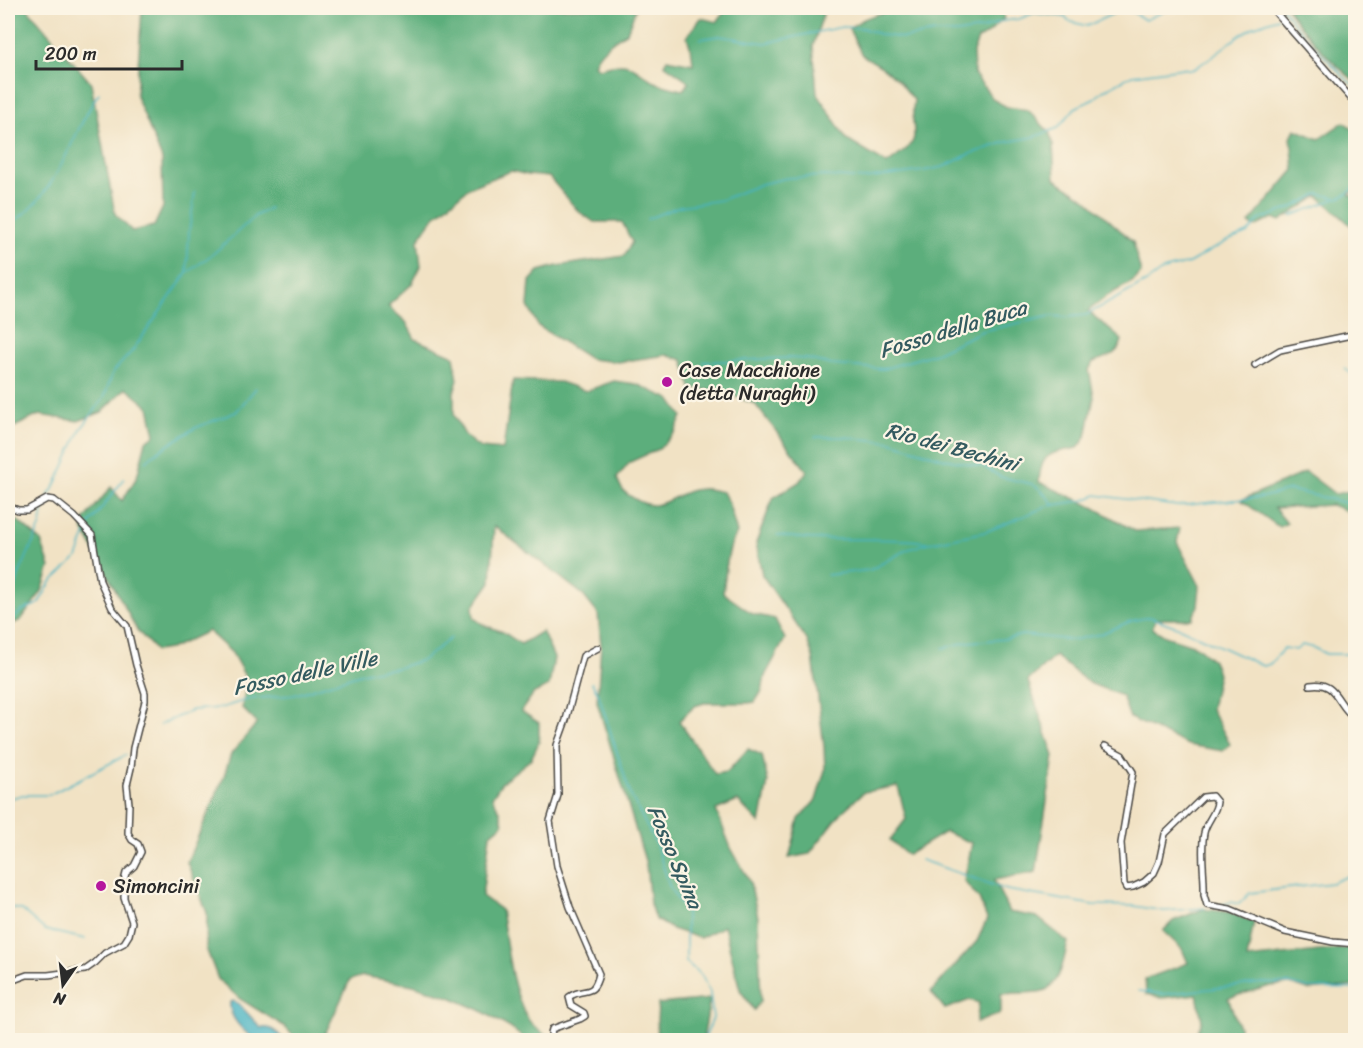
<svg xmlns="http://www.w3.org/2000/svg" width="1363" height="1048" font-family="Sriracha,sans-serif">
	<rect width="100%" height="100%" fill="#fcf5e5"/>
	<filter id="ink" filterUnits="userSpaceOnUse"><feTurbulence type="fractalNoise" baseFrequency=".0167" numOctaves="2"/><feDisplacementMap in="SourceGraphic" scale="12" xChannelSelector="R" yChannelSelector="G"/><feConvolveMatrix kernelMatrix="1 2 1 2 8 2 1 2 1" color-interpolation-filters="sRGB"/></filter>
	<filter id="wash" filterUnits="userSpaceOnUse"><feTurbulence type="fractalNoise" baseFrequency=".008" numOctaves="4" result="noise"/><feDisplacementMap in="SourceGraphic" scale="24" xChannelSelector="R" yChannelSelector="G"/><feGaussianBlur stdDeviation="1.35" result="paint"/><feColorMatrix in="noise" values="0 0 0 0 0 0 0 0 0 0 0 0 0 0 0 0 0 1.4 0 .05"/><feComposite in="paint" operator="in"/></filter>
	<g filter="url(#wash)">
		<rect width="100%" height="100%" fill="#f1e2c4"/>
		<!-- forest -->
		<g fill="#5bae7b" stroke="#436c53" stroke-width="1.5">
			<path d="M8,8H27L91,83L115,214L132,231L154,226L163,207L162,159L136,96L142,8H636L627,32C616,39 597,51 594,65L599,68C632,59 629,66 655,82C663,86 674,88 683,90L689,83L687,80L664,64L667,59L693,64L692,54L687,36L701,18L717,22L727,8H825L813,46L817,93L847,140L887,164C929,135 908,141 914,100L898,80L882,67L862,55L849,29C878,0 962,8 1003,8L1004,18L990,32L978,39L973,52L974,74L994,100L1007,107L1028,110L1049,132L1053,144L1055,179L1085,198L1133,242L1141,273L1134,281L1107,296L1088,311L1122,340C1119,355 1106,357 1093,362L1089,370L1094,397L1086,437L1078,448C1051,453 1041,452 1039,482L1095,508L1135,531L1180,528L1177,542L1200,586L1198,606L1192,619H1156L1152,628L1165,636L1196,646L1213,660L1218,674L1211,709L1230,744L1223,751L1188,745L1130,718L1122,696L1089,683L1055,656L1028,681L1054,756L1036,872L994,880L1009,912L1037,917L1068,942C1064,957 1061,986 1043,991C1032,994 1013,992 1001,994V1013L976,1023L979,1003L970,1000L945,1009L931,992L977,941L987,919L979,899L964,881L972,843L945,832L907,855L890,840L906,819L898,786L864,792L842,812L809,854L789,858L799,819L816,800L825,770L824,747L813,657L807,640L762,575L756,543L773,498L799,482L807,471L755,404L723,392L691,388L683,360L667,355L618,362L590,359L538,326L528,306L530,281L539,271L557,266L624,256L632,242L622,222H594L578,211L549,177L528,175L511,171L470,187L434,217L418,240L421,266L412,284L388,306L406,322L415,339L454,356L458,380L454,392V415L465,435L473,443L481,448L503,450L513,380L560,382L586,391L614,381L636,384L670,399L682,416L675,432L659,449L630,462L617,478C622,491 623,492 635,499C662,516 673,491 700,489C707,488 716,491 723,492L729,504L737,533C726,550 726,573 723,593L753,614L775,619L785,639L765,676L762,691L755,702L748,703H704L695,706L679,721L715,774L727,772L748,749L762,755L768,782L760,824L738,801L716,810L731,848L750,882L758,917L761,1001L754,1010L740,990L724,926L700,938L672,929L655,919L650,904L646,864L597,702L601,645L598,614L582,594L494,526L491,582L473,607L474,618L484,625L503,632L521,644L542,631L554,658L549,686L534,693L521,711L539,723V742L531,759L502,782L492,797L500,811L503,824L490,835L482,896L501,910C507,945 510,984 526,1016C532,1027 543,1034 554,1040H526L512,1029L480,1010L450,997L413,985L363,976L350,980L325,1034L319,1040H297L284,1026L240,999L218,979L206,948L207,913L187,862L223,779L231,754L257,723L242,708L247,680L232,653L208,631L170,649L156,651L137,630L83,529L85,519L111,487L122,501L137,477L146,441L155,435L149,407L126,388L102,412L78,421L39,415L8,430Z"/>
			<path d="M1287,8H1345L1355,14V81C1331,63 1304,32 1287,8Z"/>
			<polygon points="1344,122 1355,131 1355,191 1349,194 1355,198 1355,229 1318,196 1280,221 1273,218 1255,227 1249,223 1294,170 1291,137 1295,129 1319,139"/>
			<polygon points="1306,472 1335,494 1355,490 1352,513 1332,505 1274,508 1287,523 1279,527 1241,500"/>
			<polygon points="8,518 18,521 41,541 50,567 42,591 21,620 8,626"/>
			<polygon points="1203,909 1228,912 1254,922 1247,959 1355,947 1355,986 1308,990 1290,984 1271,986 1228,998 1239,1027 1239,1040 1194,1040 1202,1021 1197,994 1162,998 1146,994 1145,979 1188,963 1182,949 1163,931 1173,921"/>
			<polygon points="710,999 703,1040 656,1040 658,1004"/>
		</g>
		<!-- water -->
		<path fill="#46b3c3" stroke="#386f77" stroke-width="1.5" d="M234,1001L239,1004L261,1028C273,1026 276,1032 284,1040C276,1041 262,1043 256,1039C244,1033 228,1017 230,1002Z"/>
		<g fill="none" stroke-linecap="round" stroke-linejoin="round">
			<!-- stream -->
			<g stroke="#46b3c3" stroke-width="1.5">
				<polyline points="1282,8 1305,37 1347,80 1356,87"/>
				<polyline points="446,16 449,8"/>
				<polyline points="700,39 719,36 765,43 842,27 862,28 882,35 903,38 935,33 957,33 982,29 1003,21 1019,19 1034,13 1065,17 1068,21 1087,26 1123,9 1131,11 1145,20 1169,9 1179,8"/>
				<polyline points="1339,198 1347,194 1356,186"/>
				<polyline points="1291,216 1335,199"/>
				<polyline points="647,219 680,206 721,200 761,184 787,178 826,176 864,179 923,171 943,167 970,154 1006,142 1034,137 1058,128 1075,108 1094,99 1103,91 1132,75 1183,68 1191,70 1196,68 1239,36 1255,26 1278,18"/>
				<path d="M8,225C59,196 68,139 99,93"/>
				<polyline points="187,272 189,231 195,192"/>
				<polyline points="703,362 788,358 807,359 832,365 883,369 936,353 982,331 1051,316 1067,317 1086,315 1148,281 1163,270 1189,263 1227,241 1248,233 1259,220 1289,209 1319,194 1338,198"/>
				<polyline points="1345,369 1356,377"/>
				<polyline points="815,437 845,437 891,442 945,459 984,467 1001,477 1032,484 1041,490 1054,505"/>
				<polyline points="146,461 154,454 195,428 236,412 256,388"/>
				<polyline points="48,496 55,486 81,429 104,398 113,372 133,350 187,273 214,253 255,216 270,208"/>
				<polyline points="88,526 124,479"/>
				<path d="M777,535C827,544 877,535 927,542"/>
				<polyline points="827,575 870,570 906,550 924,544 985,532 1048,506 1085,500 1096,495 1177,506 1263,497 1290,490 1356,505"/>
				<polyline points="13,620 21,611 38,604 51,582 77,558 86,533"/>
				<polyline points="8,628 12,620 12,601 19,574 41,525 44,504"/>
				<polyline points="943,648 967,642 1006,639 1022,635 1073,640 1100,634 1131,621 1150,617 1180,628 1263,666 1270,664 1284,648 1296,650 1302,645 1314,648 1326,654 1356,654"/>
				<polyline points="592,683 598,693 631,796 656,844 670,888 686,912 686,962 702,976 710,993 713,1018 704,1040"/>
				<polyline points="160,725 192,710 221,708 249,699 294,695 366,672 397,668 423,660 451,638"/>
				<polyline points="8,799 22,795 49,795 126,755"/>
				<polyline points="921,860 1007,890 1093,905 1134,906 1164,911 1205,908"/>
				<polyline points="1221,905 1231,902 1239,904 1250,893 1331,883 1356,873"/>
				<polyline points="8,907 22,910 45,930 85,939"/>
				<polyline points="1139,991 1163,994 1263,983 1292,984 1307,988 1356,989"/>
			</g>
		</g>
	</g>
	<g filter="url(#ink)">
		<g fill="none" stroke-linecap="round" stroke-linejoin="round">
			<!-- minor casing -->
			<g stroke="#494642" stroke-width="8">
				<g id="minor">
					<polyline points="1274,8 1276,13 1356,104"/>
					<polyline points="1255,365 1280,350 1356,334"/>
					<polyline points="8,506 18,510 27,510 47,499 54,500 74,516 92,535 100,581 112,608 127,626 136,665 145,693 145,701 133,748 131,768 127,785 129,804 128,833 132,840 138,844 141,852 134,866 126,873 124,881 124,898 132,922 129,935 124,943 105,953 95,963 85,970 48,975 27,975 8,982"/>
					<path d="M1310,685C1338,680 1336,706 1356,719"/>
					<path d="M1105,746L1122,755L1133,772L1121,843L1124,884L1126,888L1133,887L1144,882L1154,873L1159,862L1165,834L1203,797L1212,796L1217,802C1216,814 1206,821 1204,833C1200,853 1205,875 1204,895L1207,905L1230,909L1285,932L1333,942L1356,944"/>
					<path d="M556,1040L551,1033L552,1029L580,1019L585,1016L584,1013L571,1005L569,997C585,986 593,999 599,974L570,907L557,866L550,821L558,795L557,745L566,720L583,656L598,648"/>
				</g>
			</g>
			<!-- minor -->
			<use href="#minor" stroke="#fff" stroke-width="5"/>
		</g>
	</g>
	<!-- markers -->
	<g fill="#b5179e" stroke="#fcf5e5" stroke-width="2">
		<circle cx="667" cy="382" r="6"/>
		<circle cx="101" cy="886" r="6"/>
	</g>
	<g text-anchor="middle" stroke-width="4.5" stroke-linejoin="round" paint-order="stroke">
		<!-- poi labels -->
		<g font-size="20" fill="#2b2b2b" stroke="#fcf5e5" text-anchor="start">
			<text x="679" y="377">Case Macchione<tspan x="679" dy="23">(detta Nuraghi)</tspan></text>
			<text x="113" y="893">Simoncini</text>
		</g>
		<!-- water labels -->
		<g font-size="21" font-style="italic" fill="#345b60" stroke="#fcf5e5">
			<text transform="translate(953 329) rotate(-17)" y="7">Fosso della Buca</text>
			<text transform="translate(952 447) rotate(15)" y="7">Rio dei Bechini</text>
			<text transform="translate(305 673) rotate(-12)" y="7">Fosso delle Ville</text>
			<text transform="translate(675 857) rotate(67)" y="7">Fosso Spina</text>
		</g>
	</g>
	<!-- margin -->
	<rect width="1363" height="1048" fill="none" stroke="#fcf5e5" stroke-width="30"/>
	<!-- north arrow -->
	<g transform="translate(63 985) rotate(194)" stroke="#fcf5e5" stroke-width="4.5" paint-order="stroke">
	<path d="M0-4.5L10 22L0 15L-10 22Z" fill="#2b2b2b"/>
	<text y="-9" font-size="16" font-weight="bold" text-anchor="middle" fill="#2b2b2b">N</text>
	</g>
	<!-- scale -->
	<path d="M36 60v9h146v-9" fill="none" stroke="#2b2b2b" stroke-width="3"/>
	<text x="45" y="60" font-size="18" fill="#2b2b2b" stroke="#fcf5e5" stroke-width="4.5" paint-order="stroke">200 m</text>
</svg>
